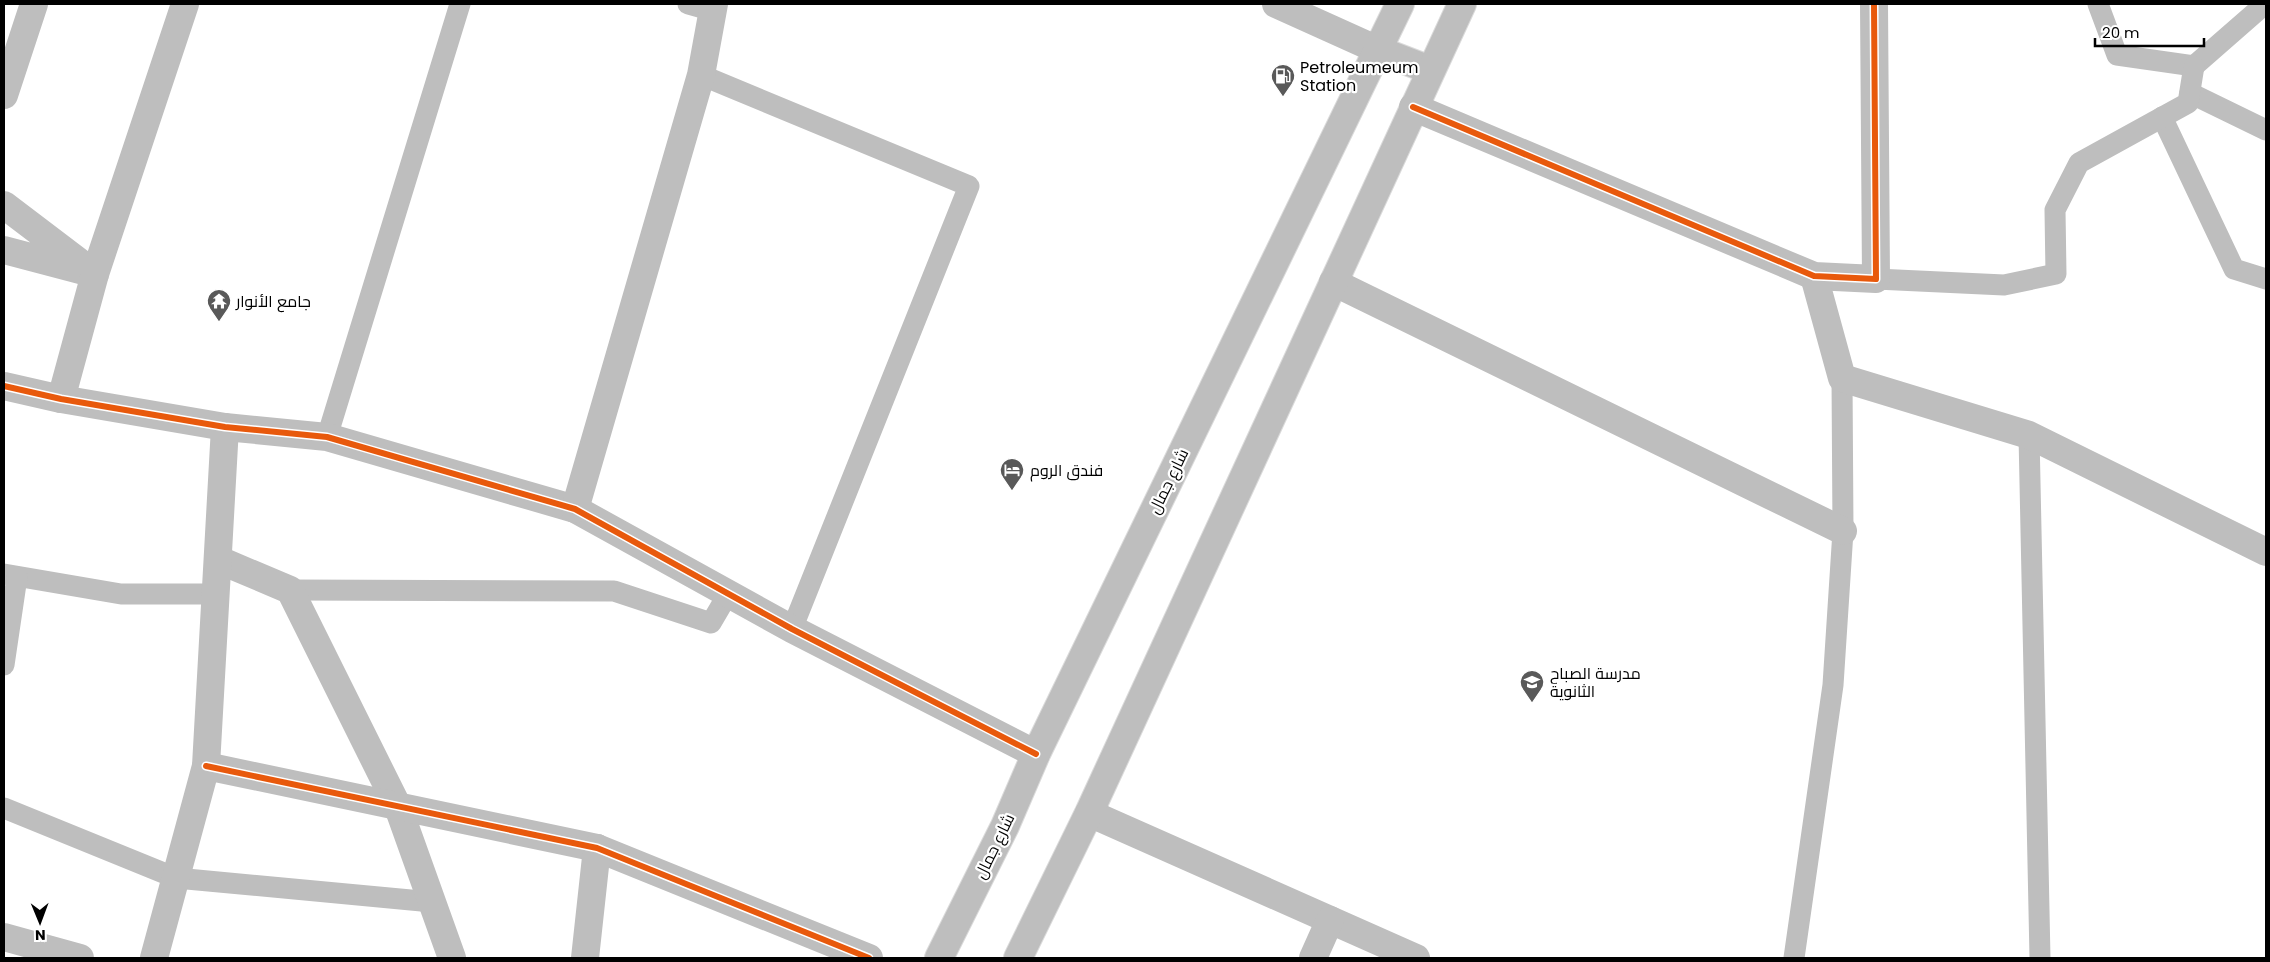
<svg xmlns="http://www.w3.org/2000/svg" width="2270" height="962" font-family="Poppins,Cairo,sans-serif">
	<rect width="100%" height="100%" fill="#fff"/>
	<g fill="none" stroke-linecap="round" stroke-linejoin="round">
		<!-- primary casing -->
		<g stroke="#dbdbdb" stroke-width="30">
			<g id="primary">
				<polyline points="1378,50 1430,70"/>
				<polyline points="939,958 1005,826 1036,754 1400,4"/>
				<polyline points="1018,958 1089,813 1462,4"/>
			</g>
		</g>
		<!-- service -->
		<g stroke="#bebebe" stroke-width="21">
			<polyline points="688,4 713,11"/>
			<polyline points="2098,4 2117,55 2194,66 2265,4"/>
			<polyline points="701,75 969,186 792,629"/>
			<polyline points="2190,93 2266,130"/>
			<polyline points="2162,117 2234,269 2266,279"/>
			<polyline points="1876,279 2004,285 2056,274 2055,210 2079,163 2188,103 2194,66"/>
			<polyline points="2029,435 2040,958"/>
			<polyline points="327,437 460,4"/>
			<polyline points="4,574 121,594 217,594"/>
			<polyline points="290,590 614,591 711,623 728,594"/>
			<polyline points="4,665 17,577"/>
			<polyline points="4,808 176,878 432,902"/>
			<polyline points="1794,958 1833,685 1843,531 1842,378"/>
		</g>
		<!-- minor -->
		<g stroke="#bebebe" stroke-width="28">
			<polyline points="1276,4 1378,50"/>
			<polyline points="4,95 34,4"/>
			<polyline points="1413,107 1814,276 1876,279 1874,4"/>
			<polyline points="4,205 95,274 4,250"/>
			<polyline points="1814,276 1842,378 2029,435 2266,552"/>
			<polyline points="1333,282 1843,531"/>
			<polyline points="4,386 61,399 225,427 327,437 575,509 792,629 1036,754"/>
			<polyline points="61,399 95,274 185,4"/>
			<polyline points="575,509 701,75 714,4"/>
			<polyline points="219,560 290,590 398,807 452,958"/>
			<polyline points="206,766 597,848 869,958"/>
			<polyline points="1089,813 1416,958"/>
			<polyline points="4,937 80,958"/>
			<polyline points="154,958 206,766 225,427"/>
			<polyline points="585,958 597,848"/>
			<polyline points="1313,958 1330,920"/>
		</g>
		<!-- primary -->
		<use href="#primary" stroke="#bebebe" stroke-width="28"/>
		<!-- cycleway casing -->
		<g stroke="#fff" stroke-width="9">
			<g id="cycleway">
				<polyline points="1413,107 1814,276 1876,279 1874,4"/>
				<polyline points="4,386 61,399 225,427 327,437 575,509 792,629 1036,754"/>
				<polyline points="206,766 597,848 869,958"/>
			</g>
		</g>
		<!-- cycleway -->
		<use href="#cycleway" stroke="#e8590c" stroke-width="6"/>
	</g>
	<!-- icons -->
	<defs>
		<g id="fuel-pin" transform="scale(1.25)"><path d="M0 17L-7.5 6A9.5 9.5 0 1 1 7.5 6Z" fill="#595959" stroke="#fff"/><path d="M-5.5-6h7V0h2V4h1.3V-2.5L3-4.5l.8-.8L6-3V5H2.5V1h-1V6h-7ZM-4.2-4.7v3.2H.2V-4.7Z" fill="#fff"/></g>
		<g id="temple-pin" transform="scale(1.25)"><path d="M0 17L-7.5 6A9.5 9.5 0 1 1 7.5 6Z" fill="#595959" stroke="#fff"/><path d="M0-6L5-2H3V0L6.5 2.5H4V6H1.5V3h-3V6H-4V2.5H-6.5L-3 0V-2H-5Z" fill="#fff"/></g>
		<g id="hotel-pin" transform="scale(1.25)"><path d="M0 17L-7.5 6A9.5 9.5 0 1 1 7.5 6Z" fill="#595959" stroke="#fff"/><path d="M-6-4.5h1.5V1H6V5H4.5V3h-9V5H-6ZM-4 0a1.8 1.8 0 1 1 3.6 0ZM.5 0V-2.5h3Q6-2.5 6 0Z" fill="#fff"/></g>
		<g id="school-pin" transform="scale(1.25)"><path d="M0 17L-7.5 6A9.5 9.5 0 1 1 7.5 6Z" fill="#595959" stroke="#fff"/><path d="M0-5L7-2L0 1L-7-2ZM-4 1L0 2.5L4 1V4Q0 6-4 4Z" fill="#fff"/></g>
	</defs>
	<g fill-rule="evenodd">
		<use href="#fuel-pin" x="1283" y="76"/>
		<use href="#temple-pin" x="219" y="301"/>
		<use href="#hotel-pin" x="1012" y="470"/>
		<use href="#school-pin" x="1532" y="682"/>
	</g>
	<g text-anchor="middle" stroke-width="4.5" stroke-linejoin="round" paint-order="stroke">
		<!-- poi labels -->
		<g font-size="16" fill="#000" stroke="#fff" text-anchor="start">
			<text x="1300" y="73">Petroleumeum<tspan x="1300" dy="18">Station</tspan></text>
			<text x="236" y="307">جامع الأنوار</text>
			<text x="1030" y="476">فندق الروم</text>
			<text x="1550" y="679">مدرسة الصباح<tspan x="1550" dy="18">الثانوية</tspan></text>
		</g>
		<!-- street labels -->
		<g font-size="16" fill="#000" stroke="#fff">
			<text transform="translate(1168 481) rotate(-64)" y="6">شارع جمال</text>
			<text transform="translate(994 846) rotate(-64)" y="6">شارع جمال</text>
		</g>
	</g>
	<!-- border -->
	<rect width="2270" height="962" fill="none" stroke="#000000" stroke-width="10"/>
	<!-- north arrow -->
	<g transform="translate(40 922) rotate(179)" stroke="#ffffff" stroke-width="4" paint-order="stroke">
	<path d="M0-4L9 19L0 12L-9 19Z" fill="#000000"/>
	<text y="-8" font-size="14" font-weight="bold" text-anchor="middle" fill="#000000">N</text>
	</g>
	<!-- scale -->
	<path d="M2095 38v8h109v-8" fill="none" stroke="#000000" stroke-width="2.5"/>
	<text x="2102" y="38" font-size="15" fill="#000000" stroke="#ffffff" stroke-width="4" paint-order="stroke">20 m</text>
</svg>
